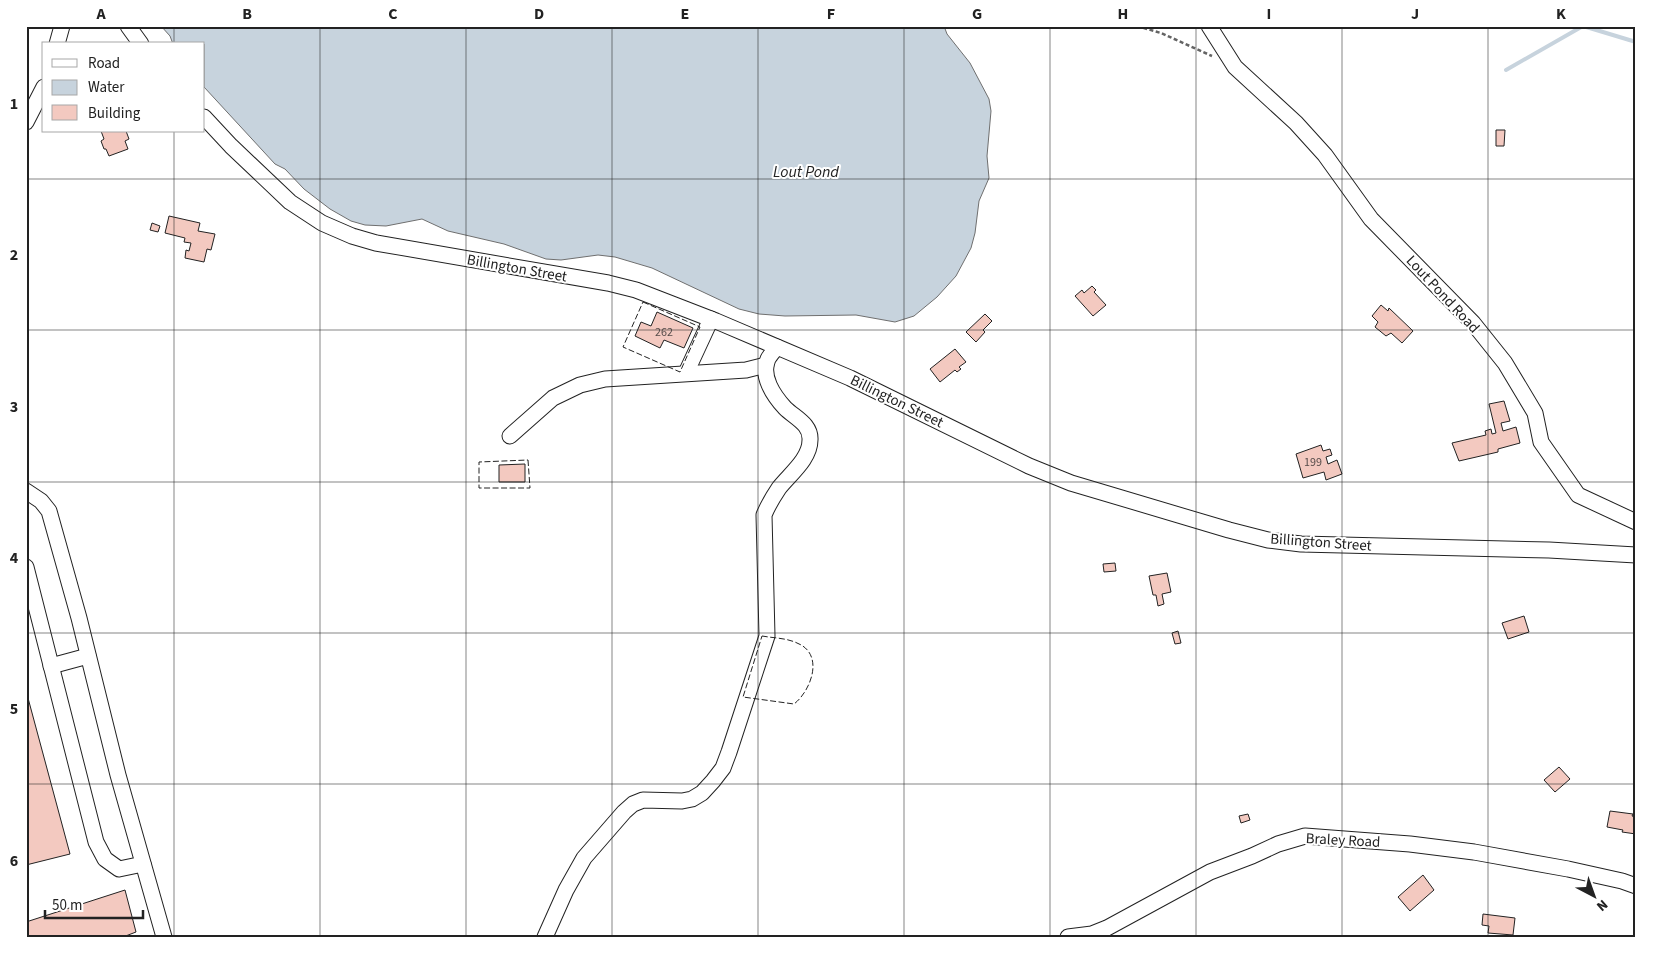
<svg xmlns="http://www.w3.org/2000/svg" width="1662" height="963" font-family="'Source Sans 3',sans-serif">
	<rect width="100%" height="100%" fill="#fff"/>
	<!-- water -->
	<polygon fill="#c7d3dd" stroke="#6f6f6f" points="161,26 944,26 947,34 970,63 989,99 991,111 987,156 989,178 979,201 975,233 971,248 956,276 937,297 914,316 895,322 856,315 785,316 759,314 739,309 652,268 615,257 598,255 561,260 546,259 504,244 448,231 422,219 386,226 365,225 351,221 330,209 304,189 285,169 275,164 204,87 204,44 173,44 170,36"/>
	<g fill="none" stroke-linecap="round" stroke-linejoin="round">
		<!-- stream -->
		<polyline stroke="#c7d3dd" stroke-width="4" points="1506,70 1583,26 1636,42"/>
	</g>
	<!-- building -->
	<g fill="#f3c9c0" stroke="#222">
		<polygon points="1496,130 1505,130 1504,146 1496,146"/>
		<polygon points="101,131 126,131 129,139 125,141 128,149 109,156 106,149 104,149 101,141 104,139"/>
		<polygon points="169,216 200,223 198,231 215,234 211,250 207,249 204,262 185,258 186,250 189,251 191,243 184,242 185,238 165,233"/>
		<polygon points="152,223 160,226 158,232 150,230"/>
		<polygon points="1092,286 1096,290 1094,292 1106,305 1093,316 1075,296 1082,290 1084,293"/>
		<polygon points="1381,305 1388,311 1389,308 1413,331 1402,343 1391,333 1386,336 1375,327 1378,322 1372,316"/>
		<polygon points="657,312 693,328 684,348 664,340 660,348 635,336 641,322 651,326"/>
		<polygon points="985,314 992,321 983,330 985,332 976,342 966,332"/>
		<polygon points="955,349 966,362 959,367 961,369 957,372 955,370 940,382 930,369"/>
		<polygon points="1504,401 1510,421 1501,423 1503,431 1516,427 1520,443 1498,449 1498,452 1459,461 1452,443 1486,435 1485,431 1491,429 1492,434 1496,433 1489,404"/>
		<polygon points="1321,445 1323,451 1330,449 1332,455 1326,457 1328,464 1337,460 1342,474 1326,480 1324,472 1303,478 1296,454"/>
		<polygon points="525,464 525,482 499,482 499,465"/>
		<polygon points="1115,563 1116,571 1104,572 1103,564"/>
		<polygon points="1167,573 1171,592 1162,594 1164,604 1158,606 1156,595 1153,595 1149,576"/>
		<polygon points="1524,616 1529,632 1508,639 1502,623"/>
		<polygon points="1178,631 1181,643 1175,644 1172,633"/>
		<polygon points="28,698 70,854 26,865 26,699"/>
		<polygon points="1559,767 1570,779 1555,792 1544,780"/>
		<polygon points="1610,811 1633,814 1632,816 1636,817 1636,834 1622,832 1623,830 1607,827"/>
		<polygon points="1248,814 1250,820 1241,823 1239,816"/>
		<polygon points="1423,875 1434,890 1410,911 1398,897"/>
		<polygon points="125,890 136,932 123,937 26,937 26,922"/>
		<polygon points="1483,914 1515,918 1513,935 1488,933 1489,926 1482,925"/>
	</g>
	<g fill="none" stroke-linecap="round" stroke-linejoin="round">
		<!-- minor casing -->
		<g stroke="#222" stroke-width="17">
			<g id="minor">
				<polyline points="128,26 141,44"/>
				<polyline points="1209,26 1235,67 1296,123 1325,155 1371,219 1473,323 1505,363 1535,413 1541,442 1578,495 1636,522"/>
				<polyline points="57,44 62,26"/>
				<polyline points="204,117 231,146 290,202 322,223 352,236 376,243 608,283 636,290 716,321 850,378 1029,466 1071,483 1229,530 1268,540 1301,544 1549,550 1636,555"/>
				<polyline points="26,122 44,87"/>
				<polyline points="686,373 711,319"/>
				<polyline points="510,436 553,398 580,385 605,379 746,370 766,365"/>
				<polyline points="26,491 41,501 49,511 79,618 118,775 164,937"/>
				<polyline points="26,567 96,842 105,859 119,869 143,864"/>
				<polyline points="51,666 88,656"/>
				<path d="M545,937L566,890L584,858L624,812L633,804L643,800L682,801L692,799L702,793L713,781L723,768L729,752L767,636L764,515C768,505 773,497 779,488C790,474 810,459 810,440C811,424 795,418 785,408C774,396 760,376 768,359C770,355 774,351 777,347"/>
				<polyline points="1068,937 1092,934 1107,928 1210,872 1252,856 1278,844 1305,836 1410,844 1474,852 1568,869 1622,881 1636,886"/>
			</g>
		</g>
		<!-- path -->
		<polyline stroke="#646464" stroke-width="2.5" stroke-dasharray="4 2.5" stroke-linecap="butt" points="1137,26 1161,33 1212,56"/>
		<!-- minor -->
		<use href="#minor" stroke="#fff" stroke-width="15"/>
		<!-- fence -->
		<g stroke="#222" stroke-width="1" stroke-dasharray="6 2.5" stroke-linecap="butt">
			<polygon points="643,302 700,327 680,372 623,347"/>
			<polygon points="528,460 530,488 479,488 479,462"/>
			<path d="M762,636C773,638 787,638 797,643C825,654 811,691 794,704L743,697Z"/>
		</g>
	</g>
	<!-- grid -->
	<path fill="none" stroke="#222" stroke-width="1" stroke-opacity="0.55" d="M174,26V44M320,26V937M466,26V937M612,26V937M758,26V937M904,26V937M1050,26V937M1196,26V937M1342,26V937M1488,26V937M174,131V937M26,179H1636M26,330H1636M26,482H1636M26,633H1636M26,784H1636"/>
	<g text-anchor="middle" stroke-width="4" stroke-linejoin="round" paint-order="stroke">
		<!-- number labels -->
		<g font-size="12" fill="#564c4a">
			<text x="664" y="336">262</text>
			<text x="1313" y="466">199</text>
		</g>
		<!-- street labels -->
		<g font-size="15" fill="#222" stroke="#fff">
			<text transform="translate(517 268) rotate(10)" y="5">Billington Street</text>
			<text transform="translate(1443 294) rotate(47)" y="5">Lout Pond Road</text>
			<text transform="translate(897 401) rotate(26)" y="5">Billington Street</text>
			<text transform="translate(1321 542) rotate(4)" y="5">Billington Street</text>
			<text transform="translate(1343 840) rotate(3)" y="5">Braley Road</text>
		</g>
		<!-- water labels -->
		<g font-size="16" font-style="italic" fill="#222" stroke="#fff">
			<text x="806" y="177">Lout Pond</text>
		</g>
	</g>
	<!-- border -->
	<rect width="1662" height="963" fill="none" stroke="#ffffff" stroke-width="55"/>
	<!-- legend -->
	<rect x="42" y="42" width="162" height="90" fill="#ffffff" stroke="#a7a7a7"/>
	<rect x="52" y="59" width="25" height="8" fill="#ffffff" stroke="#a7a7a7"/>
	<text x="88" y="68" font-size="15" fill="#222222">Road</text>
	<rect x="52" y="80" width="25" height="15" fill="#c7d3dd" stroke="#a7a7a7"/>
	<text x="88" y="92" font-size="15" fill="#222222">Water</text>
	<rect x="52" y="105" width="25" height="15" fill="#f3c9c0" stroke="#a7a7a7"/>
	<text x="88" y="118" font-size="15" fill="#222222">Building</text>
	<!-- north arrow -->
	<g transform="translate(1594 896) rotate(139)" stroke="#ffffff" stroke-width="4" paint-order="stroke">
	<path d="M0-4L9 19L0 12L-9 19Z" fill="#222222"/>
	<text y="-8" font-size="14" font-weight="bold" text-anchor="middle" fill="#222222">N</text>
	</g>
	<!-- scale -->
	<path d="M45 910v8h98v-8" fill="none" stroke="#222222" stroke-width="2.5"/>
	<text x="52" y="910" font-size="15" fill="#222222" stroke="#ffffff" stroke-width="4" paint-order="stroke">50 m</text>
	<rect x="28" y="28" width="1606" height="908" fill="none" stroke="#222" stroke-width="2"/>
	<g font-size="16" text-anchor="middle" font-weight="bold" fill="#222">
		<text x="101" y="19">A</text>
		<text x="247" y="19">B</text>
		<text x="393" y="19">C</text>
		<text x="539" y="19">D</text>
		<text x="685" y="19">E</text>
		<text x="831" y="19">F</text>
		<text x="977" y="19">G</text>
		<text x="1123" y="19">H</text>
		<text x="1269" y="19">I</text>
		<text x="1415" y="19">J</text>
		<text x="1561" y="19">K</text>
		<text x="14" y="109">1</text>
		<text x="14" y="260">2</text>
		<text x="14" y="412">3</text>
		<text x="14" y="563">4</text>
		<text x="14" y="714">5</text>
		<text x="14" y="866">6</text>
	</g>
</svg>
